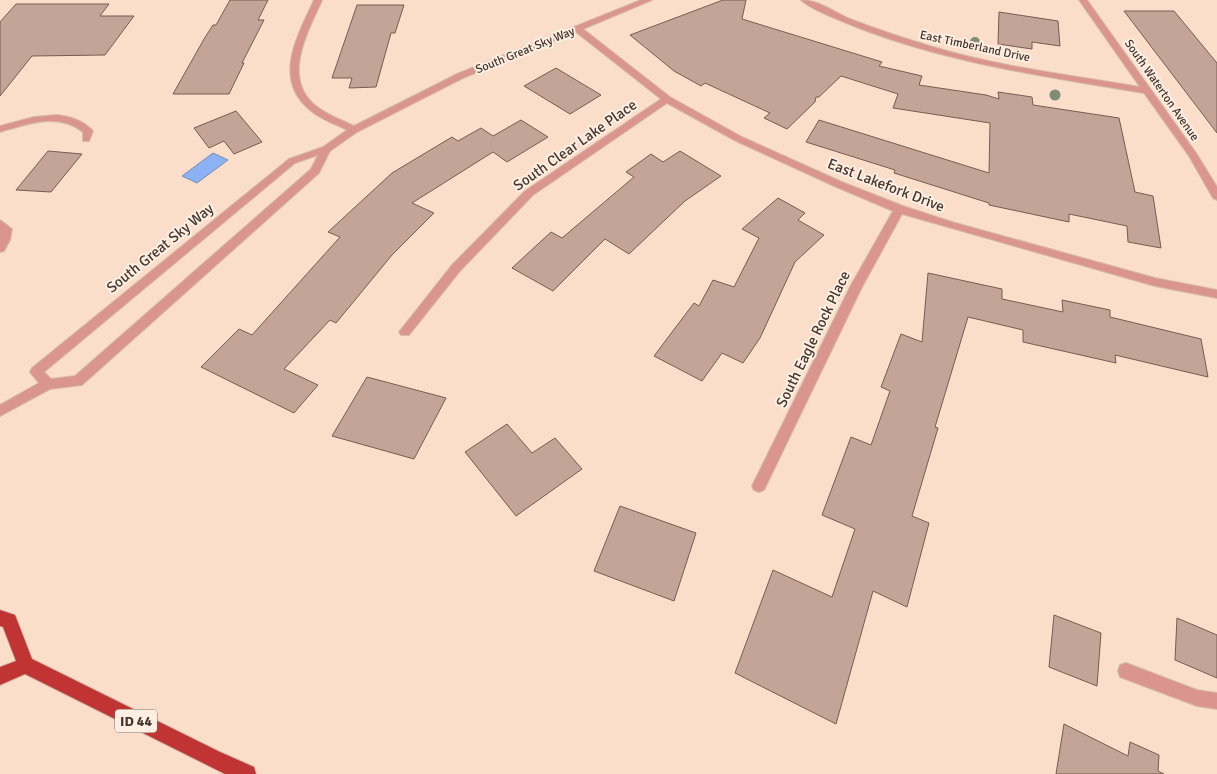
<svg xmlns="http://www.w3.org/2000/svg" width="1217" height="774" font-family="Signika,sans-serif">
	<rect width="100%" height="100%" fill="#fadec9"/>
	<!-- water -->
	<polygon fill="#8cb2f3" stroke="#768db8" points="213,153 228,160 197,183 182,176"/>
	<!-- building -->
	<g fill="#c5a498" stroke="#795b51">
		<polygon points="230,0 268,0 258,20 264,20 242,63 244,63 229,94 173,94 204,39 213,25 216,25"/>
		<polygon points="723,0 746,0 742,19 882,62 879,66 922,76 919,85 986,95 999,99 998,92 1032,97 1033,105 1119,118 1135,192 1153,196 1161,248 1128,242 1127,226 1069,214 1069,222 989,205 989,203 894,173 895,170 806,142 819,120 989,173 990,123 893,108 898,94 841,76 819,97 816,97 815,102 787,129 764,118 770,113 705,83 701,86 674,71 630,35"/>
		<polygon points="16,4 109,4 100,16 134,16 105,55 32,56 0,96 0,22"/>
		<polygon points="357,5 404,5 395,33 391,33 376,87 349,88 352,78 332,78"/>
		<polygon points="1124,11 1174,11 1217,63 1217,133"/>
		<polygon points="999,12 1058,21 1060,46 1032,42 1032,49 998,44"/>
		<polygon points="556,68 601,95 570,114 524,86"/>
		<polygon points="236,111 262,142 234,154 224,141 209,148 194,128"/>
		<polygon points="521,120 548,137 507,162 493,152 412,203 434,213 392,255 336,323 330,320 284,369 318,385 294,413 201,367 239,329 252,335 340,237 328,232 392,173 452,137 458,141 481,128 493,136"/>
		<polygon points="48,151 82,154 51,192 16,190"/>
		<polygon points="680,151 721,176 685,201 629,254 605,239 553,291 512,268 551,232 562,238 634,177 626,172 651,154 663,162"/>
		<polygon points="778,198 805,213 798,220 824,235 795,262 760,338 743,363 722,353 702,381 654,356 694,303 699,306 713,280 734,287 759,238 742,229"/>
		<polygon points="928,273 1002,289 1002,299 1063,312 1062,300 1110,310 1110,317 1201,339 1208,377 1115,355 1116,363 1023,342 1023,330 968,317 935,427 938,428 912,516 929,523 907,607 873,591 836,724 735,673 773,570 832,597 855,529 822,515 851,437 871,445 890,391 881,387 901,334 922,342"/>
		<polygon points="367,377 446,398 414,459 332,436"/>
		<polygon points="507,424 532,453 555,438 582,469 516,516 465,452"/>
		<polygon points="620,506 696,533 674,601 594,571"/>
		<polygon points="1054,615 1101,633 1097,686 1049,667"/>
		<polygon points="1177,618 1217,635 1217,678 1175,660"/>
		<polygon points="1064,724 1128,756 1130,742 1159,755 1158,771 1164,774 1056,774"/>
	</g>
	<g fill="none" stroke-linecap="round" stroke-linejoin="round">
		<!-- service casing -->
		<g stroke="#d5bdaa" stroke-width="2">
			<g id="service">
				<path d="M57,115C71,117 83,120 93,131L89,141H83V132C57,112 28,124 0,132V126L34,117Z"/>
				<polygon points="0,220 12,229 10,240 4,251 0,252"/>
				<polygon points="1126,663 1197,690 1217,693 1217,709 1197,706 1120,677 1118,671 1120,665"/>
			</g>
		</g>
		<!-- minor casing -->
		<g stroke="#d5bdaa" stroke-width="2">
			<g id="minor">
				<path d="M314,0H322C308,32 281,78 316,106C327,115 342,120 354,126L457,74L641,0H652L583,29L670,97L742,137L842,182L903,206L952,222L1155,278L1217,290V298L1155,286L902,214L862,287L764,490L759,492L754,490L752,486L754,482L850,287L893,211L834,186L736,141L667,103L533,195L460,271L409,335H401L399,332L452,265L525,191L661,99L576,32L463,78L357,132L330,151L319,173L82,385L50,389L0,416V405L39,383L30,372L32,368L289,159L323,147L347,130C335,124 320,119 310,110C272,79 298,35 314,0ZM318,155L311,169L75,376L51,379L44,372L295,163Z"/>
				<path d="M801,0C819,0 834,12 850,19C876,29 903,38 930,46C998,67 1070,75 1140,87L1079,0H1087L1196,153L1217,187V200L1213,198L1189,156L1144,93C1047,77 948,63 856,27C840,20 813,11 801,0Z"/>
			</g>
		</g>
		<!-- trunk casing -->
		<g stroke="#d5bdaa" stroke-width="2">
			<polygon id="trunk" points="0,610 15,615 32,659 220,752 254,767 256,774 225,774 25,674 0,685 0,667 16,661 3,627 0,626"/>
		</g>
		<!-- service -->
		<use href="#service" fill="#da958e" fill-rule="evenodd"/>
		<!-- minor -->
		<use href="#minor" fill="#da958e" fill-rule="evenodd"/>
		<!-- trunk -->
		<use href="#trunk" fill="#c03534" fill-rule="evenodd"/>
	</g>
	<!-- trees -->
	<g fill="#7f8c76">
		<circle cx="975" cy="42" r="5"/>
		<circle cx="1055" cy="95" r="5.5"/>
	</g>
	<g text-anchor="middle" stroke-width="4" stroke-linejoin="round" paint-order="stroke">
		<!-- far-street labels -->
		<g font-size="12" fill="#433830" stroke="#ffeee1">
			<text transform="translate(975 46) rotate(12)" y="4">East Timberland Drive</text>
			<text transform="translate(525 50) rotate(-22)" y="4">South Great Sky Way</text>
			<text transform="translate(1162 90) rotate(55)" y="4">South Waterton Avenue</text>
		</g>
		<!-- shield labels -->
		<rect fill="#ffeee1" stroke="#7b6f65" stroke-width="1" x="115" y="709.5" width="42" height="23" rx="4"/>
		<g font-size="14" font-weight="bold" fill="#433830">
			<text x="136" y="726">ID 44</text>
		</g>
		<!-- street labels -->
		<g font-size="15" fill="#433830" stroke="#ffeee1">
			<text transform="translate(575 145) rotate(-35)" y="5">South Clear Lake Place</text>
			<text transform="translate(886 185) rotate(21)" y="5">East Lakefork Drive</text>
			<text transform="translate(160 248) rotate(-39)" y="5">South Great Sky Way</text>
			<text transform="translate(813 339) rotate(-64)" y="5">South Eagle Rock Place</text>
		</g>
	</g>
</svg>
